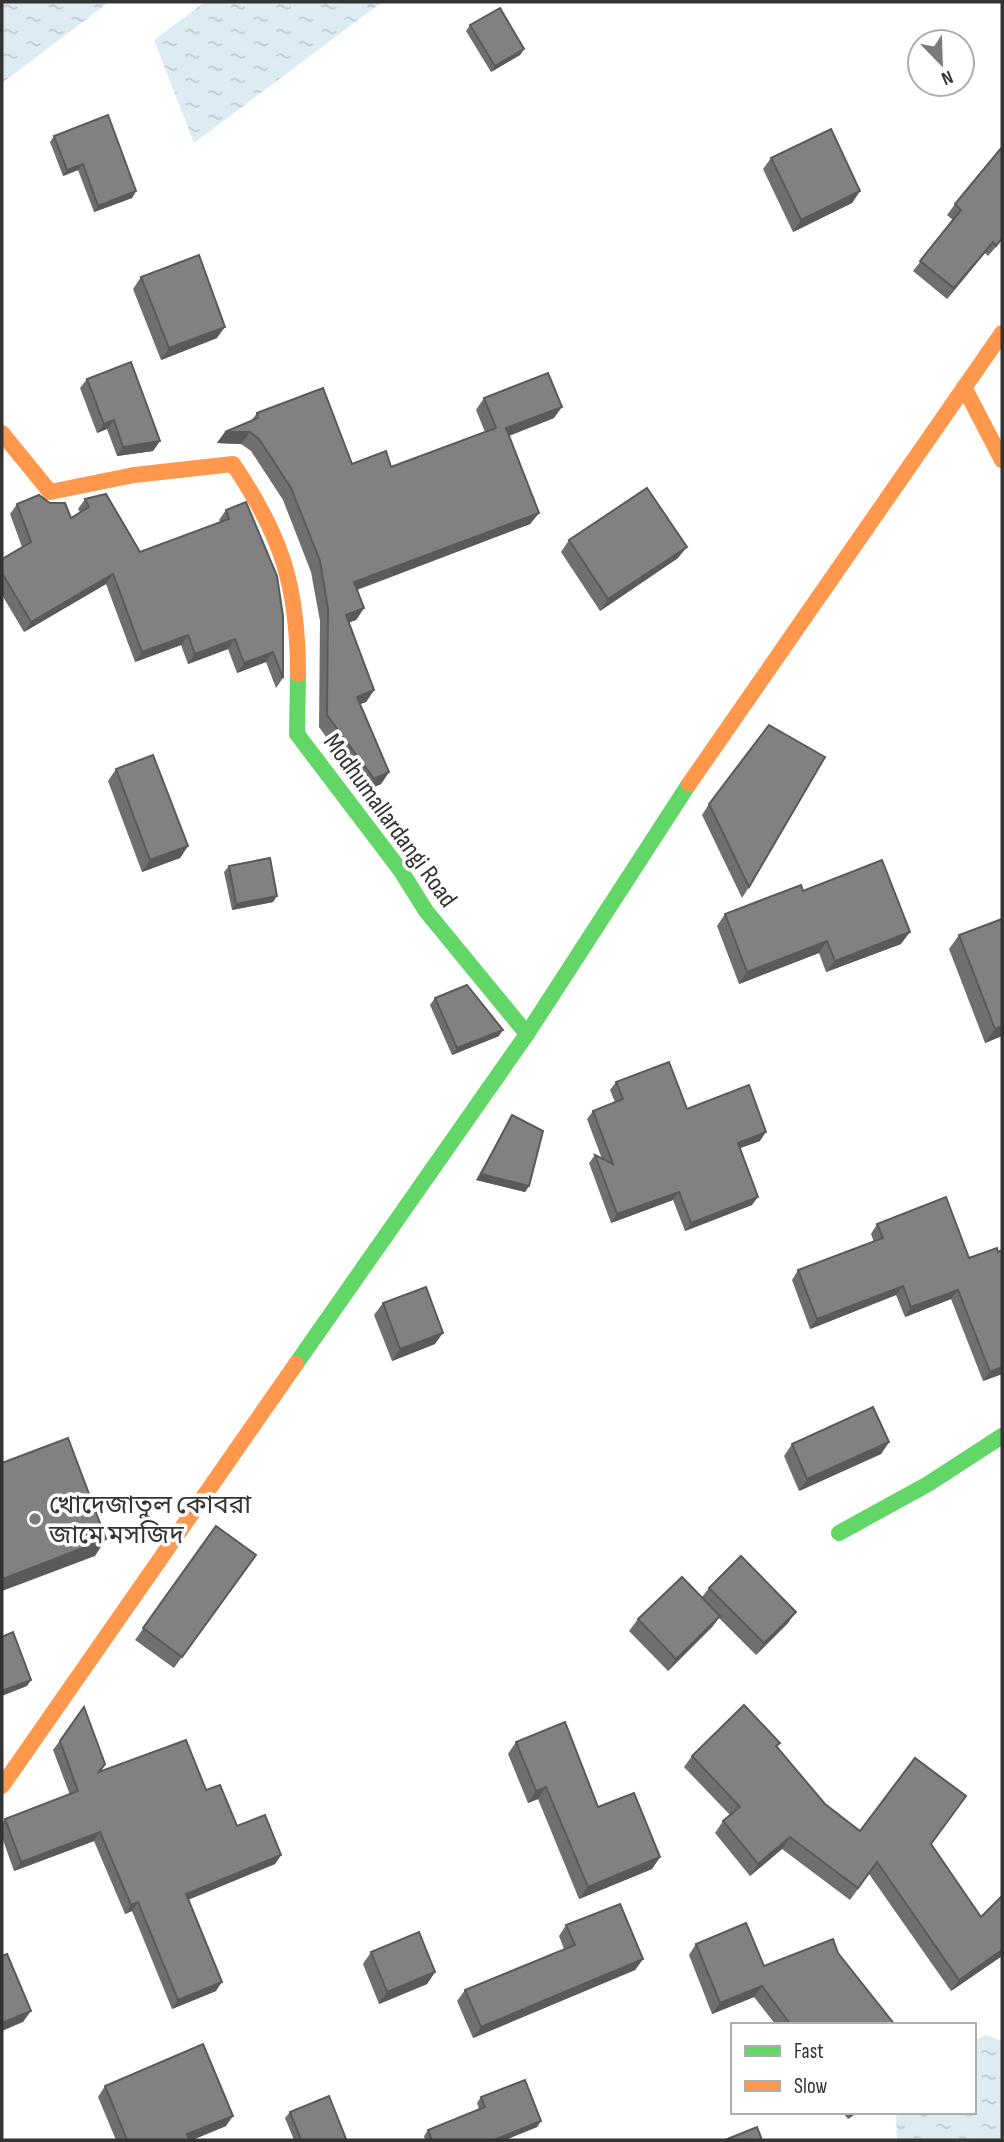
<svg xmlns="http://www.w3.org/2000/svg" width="1004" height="2142" font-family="'Sofia Sans Condensed','Noto Sans Bengali',sans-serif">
	<defs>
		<pattern id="water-ripples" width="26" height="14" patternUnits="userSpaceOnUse" patternTransform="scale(1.75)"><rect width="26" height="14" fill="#ddebf3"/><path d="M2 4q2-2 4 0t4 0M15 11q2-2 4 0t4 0" fill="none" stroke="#becad1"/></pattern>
	</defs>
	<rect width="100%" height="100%" fill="#fff"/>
	<!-- water -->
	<g fill="url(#water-ripples)">
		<polygon points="2,2 109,2 2,83"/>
		<polygon points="205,2 382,2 194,143 154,40"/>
		<polygon points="986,2035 1002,2041 1002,2140 897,2140 896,2112 974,2112 974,2041"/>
	</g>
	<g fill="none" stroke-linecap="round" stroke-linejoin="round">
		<!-- fast -->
		<g stroke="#63d668" stroke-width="16">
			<polyline points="298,674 297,734 401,871 426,911 527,1034"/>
			<polyline points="296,1364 527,1034 689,784"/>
			<polyline points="839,1533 928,1484 1002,1436"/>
		</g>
		<!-- slow -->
		<g stroke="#ff974d" stroke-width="16">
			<polyline points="964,387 1002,460"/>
			<path d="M2,433L50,492L134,475L233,464C282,536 298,587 298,674"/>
			<polyline points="689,784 1002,333"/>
			<polyline points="2,1786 296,1364"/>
		</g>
	</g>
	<!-- wall -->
	<g fill="#6f6f6f">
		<polygon points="470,25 524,49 520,55 491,72 466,31"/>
		<polygon points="54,136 136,191 132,198 94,212 78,170 63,176 50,142"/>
		<polygon points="771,158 860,191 852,203 793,232 763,169"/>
		<polygon points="955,204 1002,240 988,256 985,253 947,299 913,271 953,220 947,215"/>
		<polygon points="141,277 217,338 161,360 133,289"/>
		<polygon points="87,379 160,441 153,451 117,456 107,429 97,433 80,388"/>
		<polygon points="484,398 554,418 509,436 539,513 530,524 357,590 364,608 356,620 349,622 374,690 366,702 360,704 389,772 381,784 365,791 319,727 320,621 311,572 283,500 251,451 241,444 217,443 225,432 251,421 257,413 352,464 391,467 485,432 476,410"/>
		<polygon points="85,499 140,552 220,522 219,520 226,510 283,678 276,688 266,662 237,673 228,649 188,664 181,645 135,662 106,584 24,632 2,595 2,559 22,547 10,514 17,504 71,518 80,512 78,509"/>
		<polygon points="569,540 678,558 600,611 561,552"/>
		<polygon points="116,769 188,846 180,858 142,872 108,781"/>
		<polygon points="709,804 749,887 742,898 702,815"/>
		<polygon points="229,866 273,902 232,910 224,872"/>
		<polygon points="803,891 901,944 826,972 819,953 739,984 717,926 725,914"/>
		<polygon points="959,935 1002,1036 985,1043 949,949"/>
		<polygon points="435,998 499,1036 452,1055 430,1005"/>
		<polygon points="616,1082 687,1109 760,1141 740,1148 752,1205 685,1231 673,1200 611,1223 589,1163 595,1155 602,1159 587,1119 593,1111 615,1102 610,1090"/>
		<polygon points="512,1115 529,1186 525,1192 476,1180"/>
		<polygon points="877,1224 969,1258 1002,1250 1002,1374 983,1381 951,1299 905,1317 896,1295 810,1329 792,1280 798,1270 874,1242 871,1234"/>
		<polygon points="383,1303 435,1344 392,1361 374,1315"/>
		<polygon points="889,1442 881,1454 799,1491 784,1456 792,1444"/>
		<polygon points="216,1526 256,1555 174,1668 135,1640"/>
		<polygon points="709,1588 788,1623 756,1655 719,1618 712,1627 668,1671 629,1631 638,1619 702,1597"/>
		<polygon points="84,1707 99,1772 206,1790 237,1826 281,1855 275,1864 188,1900 216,1991 172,2009 132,1911 125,1914 94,1841 14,1871 2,1837 2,1823 5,1819 70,1795 53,1750"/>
		<polygon points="516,1742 660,1857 652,1869 579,1899 538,1799 528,1803 508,1754"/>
		<polygon points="776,1747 825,1804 860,1831 931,1844 1002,1956 951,1991 869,1874 850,1900 782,1849 750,1876 715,1833 723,1821 730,1815 684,1767 692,1756"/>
		<polygon points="566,1925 643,1959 635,1970 473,2038 457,2001 465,1990 564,1949 559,1936"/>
		<polygon points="696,1944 764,1966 838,1953 895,2025 776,2025 754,1997 712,2014 689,1955"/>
		<polygon points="371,1952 435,1972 427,1984 379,2004 363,1964"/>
		<polygon points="105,2086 226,2126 192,2140 116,2140 98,2097"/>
		<polygon points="481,2097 541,2121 537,2127 505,2140 425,2140 424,2136 428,2130 479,2109 477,2103"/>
		<polygon points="290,2112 345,2140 294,2140 285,2118"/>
		<polygon points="842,2112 858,2112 848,2119"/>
	</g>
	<!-- shaded-wall -->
	<g fill="#5a5a5a">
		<polygon points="524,49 520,55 491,72 495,66"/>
		<polygon points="83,164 78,170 63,176 67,170"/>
		<polygon points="136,191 132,198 94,212 98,206"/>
		<polygon points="860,191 852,203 793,232 801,220"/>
		<polygon points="993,242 985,253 947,299 954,288"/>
		<polygon points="225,327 217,338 161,360 169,348"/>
		<polygon points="562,407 554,418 498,440 506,428"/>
		<polygon points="114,420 107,429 97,433 104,424"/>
		<polygon points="225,432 250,432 241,444 217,443"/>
		<polygon points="160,441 153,451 117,456 123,447"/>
		<polygon points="539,513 530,524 345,594 354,582"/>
		<polygon points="687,547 678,558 600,611 608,599"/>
		<polygon points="113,574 106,584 24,632 31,622"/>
		<polygon points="364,608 356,620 337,627 346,615"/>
		<polygon points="188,635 181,645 135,662 142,652"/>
		<polygon points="235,639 228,649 188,664 195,654"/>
		<polygon points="273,652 266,662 237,673 244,663"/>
		<polygon points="374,690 366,702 349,708 357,697"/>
		<polygon points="389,772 381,784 365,791 374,779"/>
		<polygon points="188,846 180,858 142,872 150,860"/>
		<polygon points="277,896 273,902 232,910 236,904"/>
		<polygon points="910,932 901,944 826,972 835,961"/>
		<polygon points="827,941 819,953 739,984 747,972"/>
		<polygon points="1002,1026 1002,1036 985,1043 995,1029"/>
		<polygon points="503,1030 499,1036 452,1055 457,1048"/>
		<polygon points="766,1132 760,1141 732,1151 738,1143"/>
		<polygon points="481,1174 529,1186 525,1192 476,1180"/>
		<polygon points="679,1192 673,1200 611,1223 617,1214"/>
		<polygon points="758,1197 752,1205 685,1231 691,1223"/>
		<polygon points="903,1286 896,1295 810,1329 817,1319"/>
		<polygon points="958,1290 951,1299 905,1317 911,1307"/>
		<polygon points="443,1333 435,1344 392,1361 400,1349"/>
		<polygon points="1002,1367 1002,1374 983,1381 990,1372"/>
		<polygon points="889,1442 881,1454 799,1491 807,1479"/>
		<polygon points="106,1539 95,1556 2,1591 2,1580 3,1579"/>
		<polygon points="796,1612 788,1623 756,1655 764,1643"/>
		<polygon points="720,1616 712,1627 668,1671 676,1659"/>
		<polygon points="31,1680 27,1686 2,1696 2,1691"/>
		<polygon points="546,1787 538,1799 528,1803 536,1791"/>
		<polygon points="100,1832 94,1841 14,1871 21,1862"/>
		<polygon points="790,1837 782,1849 750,1876 758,1864"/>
		<polygon points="281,1855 275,1864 180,1903 186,1894"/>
		<polygon points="660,1857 652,1869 579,1899 588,1887"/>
		<polygon points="138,1902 132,1911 125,1914 131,1905"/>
		<polygon points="1002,1950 1002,1956 951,1991 959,1980"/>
		<polygon points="643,1959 635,1970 473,2038 481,2027"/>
		<polygon points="435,1972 427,1984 379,2004 387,1992"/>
		<polygon points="222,1982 216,1991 172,2009 178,2000"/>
		<polygon points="762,1986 754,1997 712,2014 720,2003"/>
		<polygon points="31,2011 23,2022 2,2031 2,2023"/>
		<polygon points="853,2112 858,2112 848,2119"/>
		<polygon points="233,2116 226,2126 192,2140 183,2140 187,2134"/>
		<polygon points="541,2121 537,2127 505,2140 494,2140"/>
	</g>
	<!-- building -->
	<g fill="#818181" stroke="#5a5a5a" stroke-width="2">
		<polygon points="500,8 524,49 495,66 470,25"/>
		<polygon points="108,115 136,191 98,206 83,164 67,170 54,136"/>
		<polygon points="831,129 860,191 801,220 771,158"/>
		<polygon points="1002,147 1002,238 996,246 993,242 954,288 920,261 961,210 955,204"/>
		<polygon points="199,255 225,327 169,348 141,277"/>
		<polygon points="131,362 160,441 123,447 114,420 104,424 87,379"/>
		<polygon points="548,373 562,407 506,428 539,513 354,582 364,608 346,615 374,690 357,697 389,772 374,779 327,715 328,609 320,561 291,488 259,439 250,432 225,432 258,418 257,413 323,388 352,464 386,451 391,467 496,428 484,398"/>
		<polygon points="647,488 687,547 608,599 569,540"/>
		<polygon points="106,494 140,552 229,519 226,510 246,502 277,576 283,616 283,678 273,652 244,663 235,639 195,654 188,635 142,652 113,574 31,622 2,573 2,559 31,542 17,504 39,495 50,503 65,503 71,518 89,507 85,499"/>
		<polygon points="769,725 825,757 749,887 709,804"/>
		<polygon points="153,755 188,846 150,860 116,769"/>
		<polygon points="270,858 277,896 236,904 229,866"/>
		<polygon points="882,860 910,932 835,961 827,941 747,972 725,914 801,885 803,891"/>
		<polygon points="1002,919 1002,1026 995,1029 959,935"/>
		<polygon points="467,985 503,1030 457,1048 435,998"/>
		<polygon points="669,1062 687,1109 749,1085 766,1132 738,1143 758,1197 691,1223 679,1192 617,1214 595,1155 613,1164 593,1111 623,1099 616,1082"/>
		<polygon points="512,1115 543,1131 529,1186 481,1174"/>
		<polygon points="946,1197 969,1258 997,1248 998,1252 1002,1250 1002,1367 990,1372 958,1290 911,1307 903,1286 817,1319 798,1270 883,1238 877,1224"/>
		<polygon points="426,1287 443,1333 400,1349 383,1303"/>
		<polygon points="873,1407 889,1442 807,1479 792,1444"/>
		<polygon points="68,1438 106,1539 3,1579 2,1575 2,1463"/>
		<polygon points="216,1526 256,1555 182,1657 143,1628"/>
		<polygon points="741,1556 796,1612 764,1643 709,1588"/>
		<polygon points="682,1577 720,1616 676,1659 638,1619"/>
		<polygon points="13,1632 31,1680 2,1691 2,1637"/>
		<polygon points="744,1705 780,1743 776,1746 825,1804 860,1831 915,1758 966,1796 931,1844 981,1917 1002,1896 1002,1950 959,1980 877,1862 858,1888 790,1837 758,1864 723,1821 740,1807 692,1756"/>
		<polygon points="84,1707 105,1764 99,1772 186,1740 206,1790 220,1785 237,1826 265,1815 281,1855 186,1894 222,1982 178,2000 138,1902 131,1905 100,1832 21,1862 5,1819 78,1791 60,1741"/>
		<polygon points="565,1722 598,1807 634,1793 660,1857 588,1887 546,1787 536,1791 516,1742"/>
		<polygon points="620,1904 643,1959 481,2027 465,1990 575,1945 566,1925"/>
		<polygon points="746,1923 764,1966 833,1939 838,1953 895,2025 791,2025 762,1986 720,2003 696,1944"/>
		<polygon points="419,1932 435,1972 387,1992 371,1952"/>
		<polygon points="7,1954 31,2011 2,2023 2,1956"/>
		<polygon points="203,2044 233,2116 187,2134 190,2140 127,2140 105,2086"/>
		<polygon points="525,2080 541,2121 494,2140 432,2140 428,2130 485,2107 481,2097"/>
		<polygon points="329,2096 346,2139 343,2140 301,2140 290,2112"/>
		<polygon points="757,2127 762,2140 725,2140"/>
	</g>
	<!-- markers -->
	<circle fill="#7a7a7a" stroke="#fff" stroke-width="2.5" cx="35" cy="1519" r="7"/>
	<g text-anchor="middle" stroke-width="7" stroke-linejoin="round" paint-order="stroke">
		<!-- street labels -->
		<g font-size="26" fill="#333" stroke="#fff">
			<text transform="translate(391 820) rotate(54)" y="9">Modhumallardangi Road</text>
		</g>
		<!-- poi labels -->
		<g font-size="26" fill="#333" stroke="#fff" text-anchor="start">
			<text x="49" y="1513">খোদেজাতুল কোবরা<tspan x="49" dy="30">জামে মসজিদ</tspan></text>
		</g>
	</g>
	<!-- border -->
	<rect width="1004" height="2142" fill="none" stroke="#333333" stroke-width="7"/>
	<!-- legend -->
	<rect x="731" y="2023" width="245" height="91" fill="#ffffff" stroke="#adadad" stroke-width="2"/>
	<rect x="745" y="2046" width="35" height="10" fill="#63d668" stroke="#adadad" stroke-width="2"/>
	<text x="794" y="2058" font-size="21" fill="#333333">Fast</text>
	<rect x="745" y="2081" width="35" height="10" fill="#ff974d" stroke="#adadad" stroke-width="2"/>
	<text x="794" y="2093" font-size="21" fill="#333333">Slow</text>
	<!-- north arrow -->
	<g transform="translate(941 63) rotate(157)"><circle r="33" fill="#ffffff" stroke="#adadad" stroke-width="2"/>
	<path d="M0-5L12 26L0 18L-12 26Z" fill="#7a7a7a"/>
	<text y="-10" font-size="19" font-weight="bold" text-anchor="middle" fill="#333333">N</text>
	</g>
</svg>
